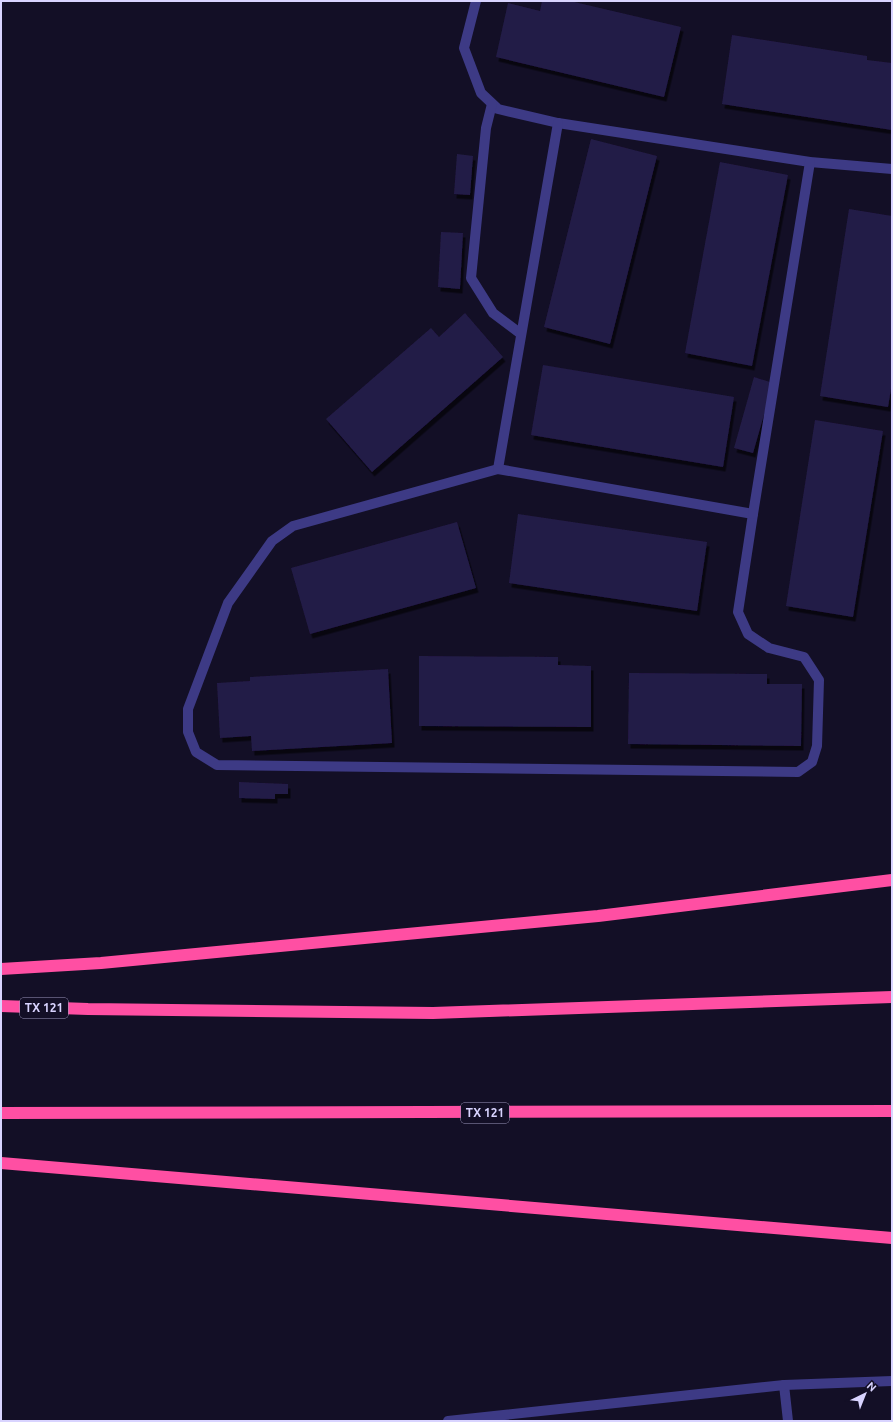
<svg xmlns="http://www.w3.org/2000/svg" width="893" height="1422" font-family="Ubuntu,sans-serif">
	<defs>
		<filter id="shadow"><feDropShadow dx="2.5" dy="4.5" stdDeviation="0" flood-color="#0009"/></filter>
	</defs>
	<rect width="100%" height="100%" fill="#130f26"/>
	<!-- building -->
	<g fill="#241b47" filter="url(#shadow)">
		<polygon points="542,1 570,1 681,27 664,97 496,57 508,3 540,11"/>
		<polygon points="732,35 867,56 867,60 892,63 892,130 722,104"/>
		<polygon points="591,139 657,156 610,344 544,327"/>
		<polygon points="457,154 473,156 470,195 454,194"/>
		<polygon points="720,162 788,175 752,366 685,353"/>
		<polygon points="849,209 892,216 892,383 888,407 820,396"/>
		<polygon points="441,232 463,233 460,289 438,287"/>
		<polygon points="465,313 503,357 372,472 326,419 431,328 439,337"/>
		<polygon points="543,365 734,397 723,467 531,435"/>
		<polygon points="754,377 773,383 753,453 734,448"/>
		<polygon points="815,420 883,431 853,617 786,606"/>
		<polygon points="518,514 707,542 697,611 509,583"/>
		<polygon points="457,522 476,588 310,634 291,568"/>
		<polygon points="419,656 558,657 558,665 591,666 591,727 419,726"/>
		<polygon points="388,669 392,743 252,751 251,736 220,738 217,683 250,681 250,677"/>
		<polygon points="629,673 767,674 767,684 802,684 801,746 628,744"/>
		<polygon points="239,782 288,784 288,794 275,794 275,799 239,798"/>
	</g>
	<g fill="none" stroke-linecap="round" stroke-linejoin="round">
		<!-- service -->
		<g stroke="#3d3a85" stroke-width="10">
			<polyline points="476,1 464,48 481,93 498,109 558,123 810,162 892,169"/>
			<polyline points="492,104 486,128 471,278 493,313 521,334"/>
			<polygon points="498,469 753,514 738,612 748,634 769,648 804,657 819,680 817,746 812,762 798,772 217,765 196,752 188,732 188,709 228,603 272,541 293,526"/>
			<polyline points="498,469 558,123"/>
			<polyline points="753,514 810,162"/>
			<polyline points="784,1385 788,1421"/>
			<polyline points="448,1421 784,1385 892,1381"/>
		</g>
		<!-- motorway -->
		<g stroke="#ff4fa3" stroke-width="12">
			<polyline points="1,969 101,963 598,916 892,880"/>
			<polyline points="1,1006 88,1009 433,1013 892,997"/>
			<polyline points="1,1113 892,1111"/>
			<polyline points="1,1163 892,1238"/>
		</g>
	</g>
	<g text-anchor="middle" stroke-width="3" stroke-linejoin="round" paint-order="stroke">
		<!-- shield labels -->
		<g fill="#130f26" stroke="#9e99be" stroke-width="1">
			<rect x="20" y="998" width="48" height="20" rx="3"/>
			<rect x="461" y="1103" width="48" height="20" rx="3"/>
		</g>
		<g font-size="12" font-weight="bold" fill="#d9d4ff">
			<text x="44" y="1012">TX 121</text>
			<text x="485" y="1117">TX 121</text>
		</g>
	</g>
	<!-- border -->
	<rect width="893" height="1422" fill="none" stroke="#d9d4ff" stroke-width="4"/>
	<!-- north arrow -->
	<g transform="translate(865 1394) rotate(43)" stroke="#130f26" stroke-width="3" paint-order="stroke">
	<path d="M0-3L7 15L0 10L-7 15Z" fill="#d9d4ff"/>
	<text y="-6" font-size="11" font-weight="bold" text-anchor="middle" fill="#d9d4ff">N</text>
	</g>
</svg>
